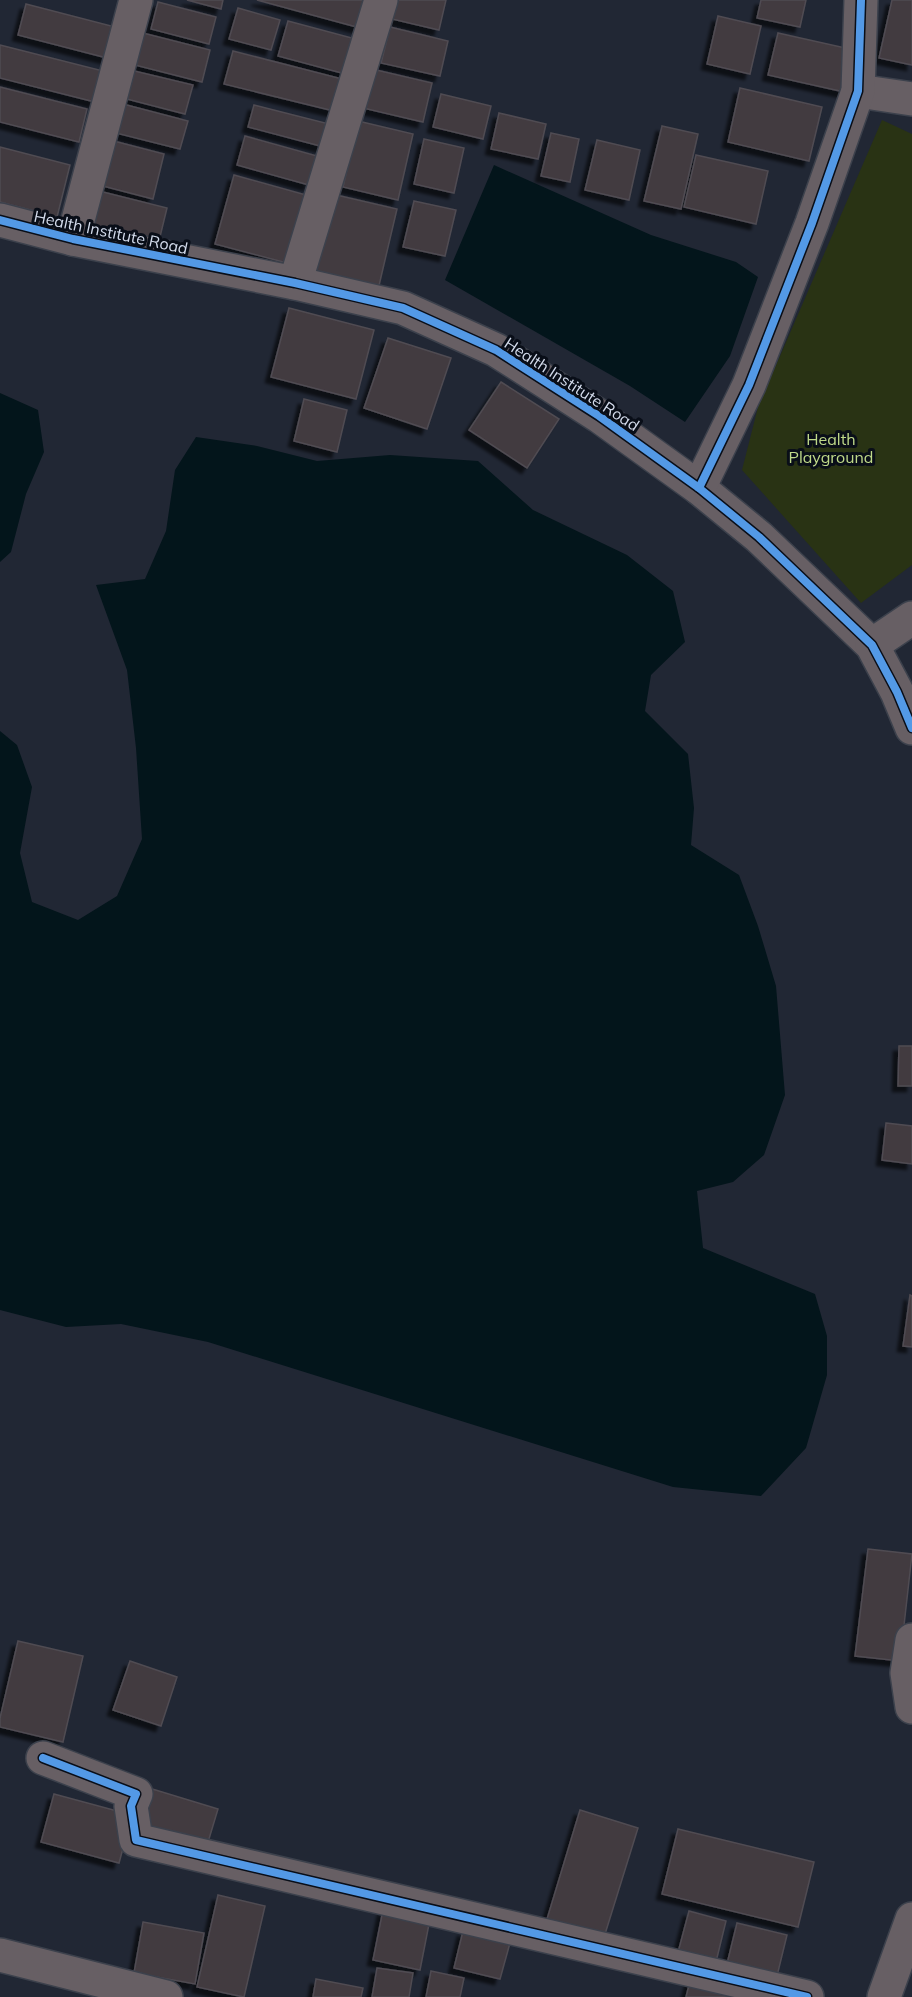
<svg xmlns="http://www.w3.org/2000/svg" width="912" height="1997" font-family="Mulish,sans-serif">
	<defs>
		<filter id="shadow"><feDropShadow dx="-5.5" dy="5.5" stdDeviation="1.5" flood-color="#0009"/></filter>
	</defs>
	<rect width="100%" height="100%" fill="#212734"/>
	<!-- green -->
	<polygon fill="#293314" points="882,120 912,134 912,565 861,603 742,470 758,407"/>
	<!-- water -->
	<g fill="#03151b">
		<polygon points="494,165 651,235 736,262 758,277 730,356 685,422 630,386 445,280"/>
		<polygon points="0,393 38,410 44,452 26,494 11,552 0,562"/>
		<polygon points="196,437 257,446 317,461 390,455 478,461 533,510 627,555 673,591 685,642 651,675 645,711 688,754 694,808 691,845 739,875 758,926 776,986 785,1095 764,1155 733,1182 697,1191 703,1248 815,1294 827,1336 827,1375 806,1448 761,1496 673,1487 208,1342 121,1324 66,1327 0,1310 0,731 17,745 32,787 20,853 32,902 78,920 117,896 142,839 136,748 127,670 96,585 145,579 166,531 175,470"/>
	</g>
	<!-- building -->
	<g fill="#423a40" stroke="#504c52" stroke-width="1.5" filter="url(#shadow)">
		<polygon points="187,0 223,0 221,9"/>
		<polygon points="257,0 372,0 364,29"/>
		<polygon points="396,0 446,0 439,30 392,19"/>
		<polygon points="761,0 806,0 800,27 757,18"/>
		<polygon points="892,0 912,0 912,65 879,58"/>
		<polygon points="158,2 216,17 209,44 151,29"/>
		<polygon points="26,4 115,27 107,58 18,35"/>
		<polygon points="238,8 280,20 271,50 229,39"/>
		<polygon points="718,16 761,26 750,74 707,64"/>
		<polygon points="288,21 363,41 353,76 278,56"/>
		<polygon points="390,27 448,41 440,76 381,63"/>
		<polygon points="135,31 210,50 202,82 127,63"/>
		<polygon points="778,33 859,51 849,93 768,75"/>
		<polygon points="0,45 103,71 95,102 0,78"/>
		<polygon points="233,51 346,80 338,112 224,84"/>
		<polygon points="126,69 193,85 185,114 119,97"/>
		<polygon points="372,69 432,83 423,122 363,108"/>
		<polygon points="0,87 87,109 79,142 0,122"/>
		<polygon points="740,88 822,107 809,161 728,142"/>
		<polygon points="441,94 491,106 483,139 433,127"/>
		<polygon points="119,103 188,121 180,149 112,132"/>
		<polygon points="254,105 329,124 324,147 248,127"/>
		<polygon points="499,113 546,124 538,159 491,149"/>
		<polygon points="358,121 413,134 398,200 343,187"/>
		<polygon points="662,126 698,134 681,209 644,201"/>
		<polygon points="551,133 579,139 570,182 541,176"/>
		<polygon points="245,136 317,156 309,185 237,165"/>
		<polygon points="106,139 164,154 153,199 95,184"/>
		<polygon points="424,139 464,148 454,193 414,184"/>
		<polygon points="597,140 640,150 629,200 585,190"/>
		<polygon points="0,147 70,165 57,217 0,202"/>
		<polygon points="696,155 768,171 756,224 684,207"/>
		<polygon points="234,175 306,195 287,263 215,244"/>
		<polygon points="95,190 167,208 157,249 85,231"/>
		<polygon points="332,194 397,209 377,294 312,279"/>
		<polygon points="414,201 456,210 445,256 403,247"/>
		<polygon points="289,308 374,330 356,399 271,377"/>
		<polygon points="388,338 451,358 427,429 364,408"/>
		<polygon points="501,382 559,419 527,468 469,430"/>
		<polygon points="304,399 347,410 337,452 294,441"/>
		<polygon points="899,1046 912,1046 912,1086 898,1086"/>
		<polygon points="886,1123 912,1126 912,1164 882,1160"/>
		<polygon points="910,1295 912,1296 912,1347 903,1346"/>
		<polygon points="868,1549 912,1554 900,1661 855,1656"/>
		<polygon points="18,1641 83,1656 63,1742 0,1727 0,1718"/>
		<polygon points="130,1661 177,1677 161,1726 113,1710"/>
		<polygon points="149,1788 218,1809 205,1852 135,1830"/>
		<polygon points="54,1794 132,1815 119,1863 41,1842"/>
		<polygon points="580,1810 638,1828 601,1947 544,1929"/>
		<polygon points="678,1829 814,1862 798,1927 662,1894"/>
		<polygon points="218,1895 265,1906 244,1997 197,1987"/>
		<polygon points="383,1910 430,1919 420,1970 373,1960"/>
		<polygon points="689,1911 726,1921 714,1970 676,1960"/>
		<polygon points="143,1922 204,1933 195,1984 134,1973"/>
		<polygon points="737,1923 787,1935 775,1984 725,1972"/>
		<polygon points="463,1931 510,1943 500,1979 454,1968"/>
		<polygon points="377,1968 413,1973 409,1997 372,1997"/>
		<polygon points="431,1971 464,1978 460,1997 426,1997"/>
		<polygon points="691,1977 732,1987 730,1997 686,1997"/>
		<polygon points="316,1979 363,1988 361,1997 313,1997"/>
	</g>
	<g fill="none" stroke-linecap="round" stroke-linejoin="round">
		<!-- minor casing -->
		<g stroke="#3c414c" stroke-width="36">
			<g id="minor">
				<polyline points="858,91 912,99"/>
				<polyline points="0,220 73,239 295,283 403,308 496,350 599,416 699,488 759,537 872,645 897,692 912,728"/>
				<polyline points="73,239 136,0"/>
				<polyline points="295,283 381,0"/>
				<polyline points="699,488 749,385 812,223 858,91 861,0"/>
				<polyline points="872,645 912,618"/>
				<polyline points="912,1640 907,1673 912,1707"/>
				<polyline points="43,1758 136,1794 131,1806 136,1840 807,1997"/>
				<polyline points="0,1955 166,1997"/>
				<polyline points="884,1997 912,1919"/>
			</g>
		</g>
		<!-- minor -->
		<use href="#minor" stroke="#675f64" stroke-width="33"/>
		<!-- cycleway casing -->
		<g stroke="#090e18" stroke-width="11">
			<g id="cycleway">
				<polyline points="0,220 73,239 295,283 403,308 496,350 599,416 699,488 759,537 872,645 897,692 912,728"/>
				<polyline points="699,488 749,385 812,223 858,91 861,0"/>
				<polyline points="43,1758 136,1794 131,1806 136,1840 807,1997"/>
			</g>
		</g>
		<!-- cycleway -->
		<use href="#cycleway" stroke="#5399e6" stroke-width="8"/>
	</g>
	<g text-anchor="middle" stroke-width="6" stroke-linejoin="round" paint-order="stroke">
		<!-- street labels -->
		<g font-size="16" fill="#d3dbeb" stroke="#090e18">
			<text transform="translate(111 232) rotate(12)" y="6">Health Institute Road</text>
			<text transform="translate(572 384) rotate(33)" y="6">Health Institute Road</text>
		</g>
		<!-- park labels -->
		<g font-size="16" fill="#bfd989" stroke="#090e18">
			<text x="831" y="445">Health<tspan x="831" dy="18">Playground</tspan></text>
		</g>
	</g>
</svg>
